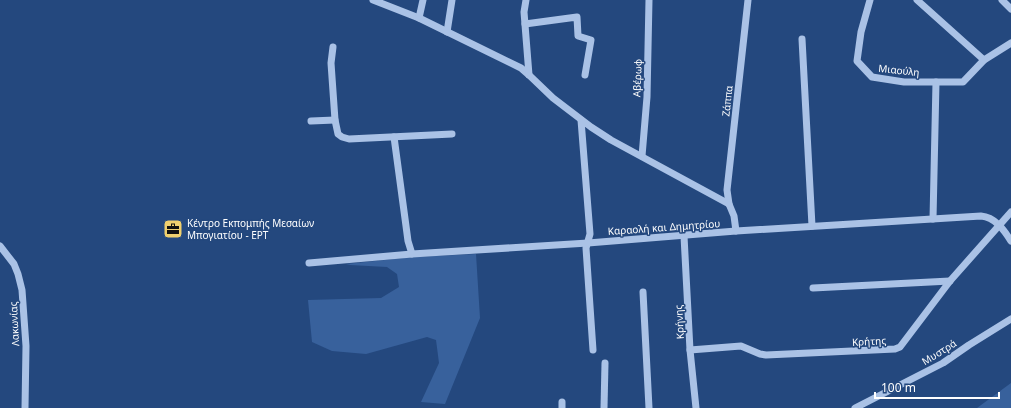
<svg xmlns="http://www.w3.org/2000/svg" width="1011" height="408" font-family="'Noto Sans',sans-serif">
	<rect width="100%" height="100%" fill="#24487e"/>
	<!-- green -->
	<g fill="#38619c">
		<polygon points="476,254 480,318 445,404 421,402 439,363 436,340 427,337 366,354 332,351 312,342 308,300 381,298 399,287 397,274 387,267 350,265 346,264 414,257"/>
		<polygon points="1011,383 1011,408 977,408"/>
	</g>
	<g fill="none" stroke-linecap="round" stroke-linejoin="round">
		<!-- minor -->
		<g stroke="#aac2e6" stroke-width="7">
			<polyline points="373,0 419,18"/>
			<polyline points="423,0 419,18 521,68 529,75 553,98 591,127 611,140 729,204 734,216 736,231"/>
			<polyline points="526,0 524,12 529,75"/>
			<polyline points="870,0 861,32 857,61 872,77 904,82 963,82 984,60 1011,43"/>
			<polyline points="917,0 984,60"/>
			<polyline points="1002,0 1011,9"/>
			<polyline points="525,24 577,17 578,36 591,40 585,75"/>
			<polyline points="447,32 452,0"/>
			<polyline points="802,39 812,226"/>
			<polyline points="333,47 331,63 335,120 338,134 342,137 349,139 452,134"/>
			<polyline points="581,120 590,234 586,248 593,350"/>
			<polyline points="311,121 335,120"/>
			<polyline points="394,137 406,226 408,241 412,254"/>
			<polyline points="642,156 647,97 649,0"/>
			<polyline points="729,204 727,190 748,0"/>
			<polyline points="933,219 936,82"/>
			<polyline points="684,236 690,350 696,408"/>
			<polyline points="0,246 14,264 18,274 22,290 26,346 25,408"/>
			<path d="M309,263L412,254L588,243L736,231L981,216C995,217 1004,230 1011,241"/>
			<polyline points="813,288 950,281"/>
			<polyline points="643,292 649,408"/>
			<polyline points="690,350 741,346 760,354 766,355 895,349 900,347 950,281 1011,212"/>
			<polyline points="562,408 562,402"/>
			<polyline points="604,408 605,363"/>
			<polyline points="855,408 943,363 969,345 1011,319"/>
		</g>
	</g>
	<!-- icons -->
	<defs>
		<g id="office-square" transform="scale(1)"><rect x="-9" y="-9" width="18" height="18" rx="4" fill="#f0d06e" stroke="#24487e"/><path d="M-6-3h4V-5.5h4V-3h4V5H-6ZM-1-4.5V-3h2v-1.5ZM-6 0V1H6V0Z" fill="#111"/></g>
	</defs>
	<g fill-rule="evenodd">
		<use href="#office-square" x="173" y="229"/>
	</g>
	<g text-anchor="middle" stroke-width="3" stroke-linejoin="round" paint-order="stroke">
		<!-- street labels -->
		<g font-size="10" fill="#fff" stroke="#24487e">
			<text transform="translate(899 70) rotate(6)" y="4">Μιαούλη</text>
			<text transform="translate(637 78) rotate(-88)" y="4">Αβέρωφ</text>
			<text transform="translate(727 101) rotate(-84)" y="4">Ζάππα</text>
			<text transform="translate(664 227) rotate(-4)" y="4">Καραολή και Δημητρίου</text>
			<text transform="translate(679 322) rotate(-93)" y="4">Κρήνης</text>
			<text transform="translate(14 324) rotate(-93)" y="4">Λακωνίας</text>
			<text transform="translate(869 341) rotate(-3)" y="4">Κρήτης</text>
			<text transform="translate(939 352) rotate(-32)" y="4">Μυστρά</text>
		</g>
		<!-- poi labels -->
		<g font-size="10" fill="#fff" stroke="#24487e" text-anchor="start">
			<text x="187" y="227">Κέντρο Εκπομπής Μεσαίων<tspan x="187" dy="12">Μπογιατίου - ΕΡΤ</tspan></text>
		</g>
	</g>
	<!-- scale -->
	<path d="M875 392v6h124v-6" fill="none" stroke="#ffffff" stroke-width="2"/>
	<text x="881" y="392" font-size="12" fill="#ffffff" stroke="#24487e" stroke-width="3" paint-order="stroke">100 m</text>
</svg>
